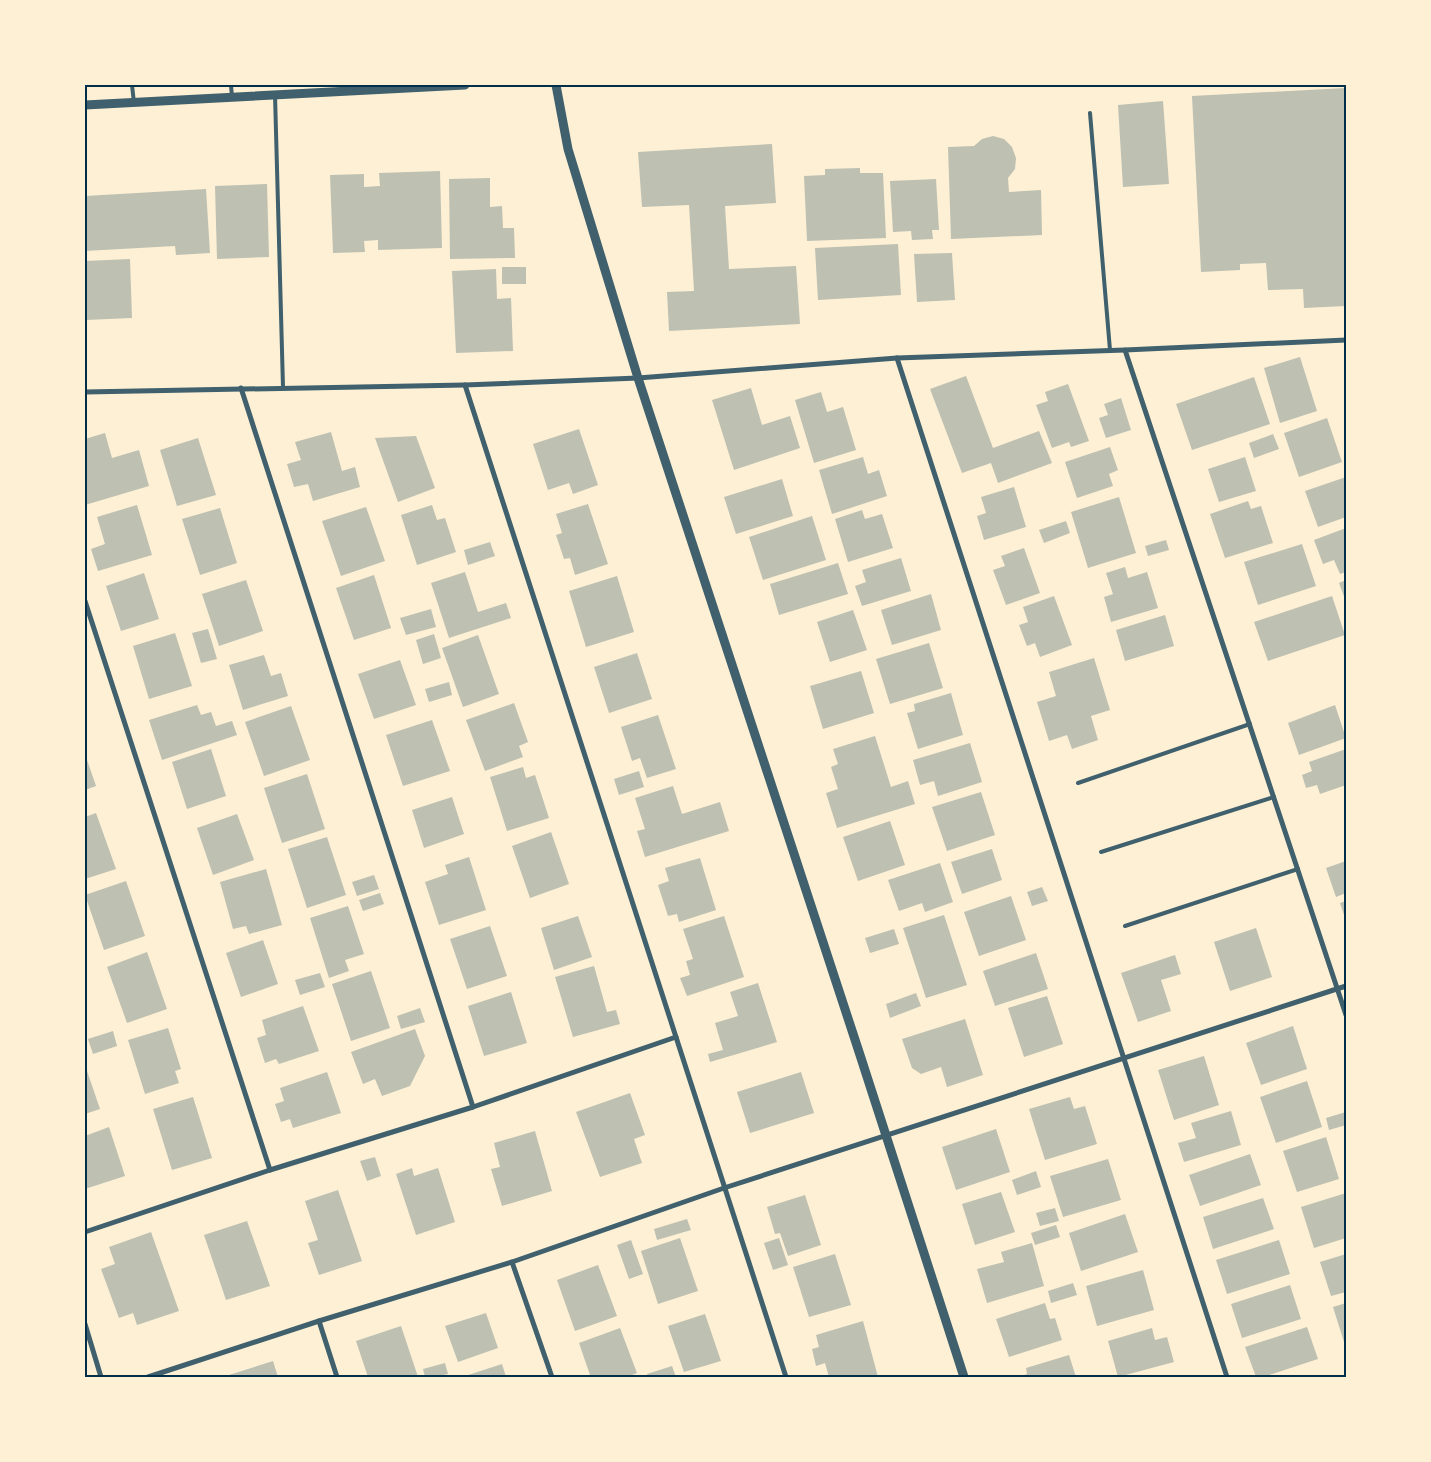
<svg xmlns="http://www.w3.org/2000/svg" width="1431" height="1462" font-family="'Archivo Narrow',sans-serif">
	<rect width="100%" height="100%" fill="#fdf0d5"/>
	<!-- building -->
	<g fill="#bec0b2">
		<polygon points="1346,88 1346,306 1304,308 1303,289 1268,290 1266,263 1240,264 1240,270 1201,272 1192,96"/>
		<polygon points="1163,101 1169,184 1123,187 1118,105"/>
		<polygon points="993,136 1004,139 1012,147 1016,158 1015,169 1008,178 1009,192 1041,190 1042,235 951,239 948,147 974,146 982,139"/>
		<polygon points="772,144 776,203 725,206 729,269 796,266 800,324 669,331 667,292 694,291 689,205 642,207 638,152"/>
		<polygon points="860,168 860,173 883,173 886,238 807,241 804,176 825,175 825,169"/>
		<polygon points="440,171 442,248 378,250 378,240 364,241 365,252 333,253 330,175 364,174 364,187 380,186 379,173"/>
		<polygon points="490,178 490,207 502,206 503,228 514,228 515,258 450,259 449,179"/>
		<polygon points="936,179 939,230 932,230 933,239 912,240 911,231 893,232 890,181"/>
		<polygon points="267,184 269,257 217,259 215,186"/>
		<polygon points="206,189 210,253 176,255 175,246 85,251 85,196"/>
		<polygon points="898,244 901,295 818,300 815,248"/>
		<polygon points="952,253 955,300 917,302 914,254"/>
		<polygon points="130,259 132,318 85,320 85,261"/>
		<rect x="502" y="267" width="24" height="17"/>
		<polygon points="496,269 497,299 511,298 513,351 456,353 452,271"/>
		<polygon points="1300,357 1317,411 1280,423 1264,368"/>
		<polygon points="966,376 993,448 1039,431 1052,463 998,483 991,463 962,473 930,389"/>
		<polygon points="1254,377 1270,424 1192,450 1176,404"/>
		<polygon points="1068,384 1089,441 1071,447 1069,442 1052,448 1036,405 1048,401 1045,392"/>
		<polygon points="751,388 762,425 790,416 800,448 734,470 712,400"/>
		<polygon points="821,392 827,412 843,407 856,450 814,463 795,400"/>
		<polygon points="1121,398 1131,430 1106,438 1099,418 1108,415 1104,404"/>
		<polygon points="1327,418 1342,462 1299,477 1284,433"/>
		<polygon points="579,429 598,485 573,494 569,483 548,490 533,444"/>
		<polygon points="331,432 342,471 355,467 360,487 313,501 308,484 294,487 287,464 301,460 295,442"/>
		<polygon points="105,433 112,458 139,450 149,486 85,505 85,439"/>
		<polygon points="1273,434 1279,449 1254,458 1249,443"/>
		<polygon points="416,436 435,488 398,502 375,438"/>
		<polygon points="198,438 216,495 177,506 160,450"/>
		<polygon points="1110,447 1118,470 1109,474 1113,486 1077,498 1065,462"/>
		<polygon points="863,457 868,474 879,470 887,496 832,514 819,470"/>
		<polygon points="1245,457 1256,491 1219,502 1208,469"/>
		<polygon points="1346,477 1346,517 1318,527 1305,491"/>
		<polygon points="782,479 793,516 736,534 724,497"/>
		<polygon points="1014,487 1026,527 984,540 977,516 986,513 981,497"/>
		<polygon points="1119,497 1136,553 1088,568 1071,512"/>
		<polygon points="1248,501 1251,509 1261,506 1273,543 1225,558 1210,514"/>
		<polygon points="588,504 608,564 575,575 570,558 564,559 556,535 562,533 556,514"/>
		<polygon points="137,505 152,555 98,571 91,549 105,544 97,517"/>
		<polygon points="432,505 437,520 445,518 456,552 417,565 401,515"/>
		<polygon points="366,507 385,561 341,576 322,521"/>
		<polygon points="220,508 237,563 200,575 182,519"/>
		<polygon points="862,510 865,519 882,514 893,548 848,562 835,519"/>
		<polygon points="812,516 826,560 763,580 749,537"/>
		<polygon points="1066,521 1070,533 1044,543 1039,530"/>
		<polygon points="1346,528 1346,572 1340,574 1334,560 1323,564 1314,540"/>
		<polygon points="1166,540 1169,550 1148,556 1145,546"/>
		<polygon points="490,542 495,556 468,565 464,550"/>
		<polygon points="1302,544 1316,586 1258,605 1244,562"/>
		<polygon points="1024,548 1040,593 1006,605 993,570 1005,566 1001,556"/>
		<polygon points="901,558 911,591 862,606 855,586 866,582 862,570"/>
		<polygon points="838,563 848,594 779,615 770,584"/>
		<polygon points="1125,567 1128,578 1147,572 1158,608 1111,622 1104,597 1113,594 1106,573"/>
		<polygon points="465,572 478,612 506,603 511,618 449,638 431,583"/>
		<polygon points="144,573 159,619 121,631 106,586"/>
		<polygon points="374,575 391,628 354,640 336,588"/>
		<polygon points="617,576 634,632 586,647 569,591"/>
		<polygon points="246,580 263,631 219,646 202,594"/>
		<polygon points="1346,580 1346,602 1339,583"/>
		<polygon points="931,594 941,630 892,645 881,610"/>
		<polygon points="1054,596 1072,645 1040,657 1035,643 1027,646 1019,625 1028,622 1023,607"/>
		<polygon points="1332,596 1345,635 1268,661 1254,622"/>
		<polygon points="431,609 436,627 406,635 400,618"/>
		<polygon points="853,610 867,650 830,662 817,622"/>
		<polygon points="1165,615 1174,646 1125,661 1116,630"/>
		<polygon points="208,629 217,659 201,663 192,633"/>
		<polygon points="175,633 192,686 149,699 133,646"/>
		<polygon points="434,634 441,658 423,664 416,640"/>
		<polygon points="478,635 499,694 463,707 442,648"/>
		<polygon points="929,643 943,688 890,704 876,659"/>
		<polygon points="637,653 652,699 609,713 594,667"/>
		<polygon points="264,655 271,676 281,673 288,696 243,710 229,665"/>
		<polygon points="1094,658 1110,710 1091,716 1098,740 1072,749 1067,735 1049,741 1037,702 1056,696 1049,672"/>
		<polygon points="400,660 416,705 374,719 358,674"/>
		<polygon points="861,671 874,713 823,729 810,686"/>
		<polygon points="449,682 452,695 429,702 425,689"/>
		<polygon points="951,693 963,735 918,749 907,713 915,711 914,704"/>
		<polygon points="514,703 528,742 519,746 523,757 485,771 466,720"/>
		<polygon points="197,705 201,715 211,712 216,726 232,721 237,735 162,760 149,720"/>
		<polygon points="1335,705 1346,738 1299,755 1288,723"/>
		<polygon points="291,706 310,760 264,776 245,722"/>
		<polygon points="658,715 676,769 647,778 640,758 632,761 621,727"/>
		<polygon points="432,720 450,771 403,786 386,735"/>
		<polygon points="875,736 891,787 908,781 915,804 837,828 826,793 838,789 831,767 838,764 833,749"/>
		<polygon points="970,743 982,782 938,796 934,781 920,785 913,760"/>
		<polygon points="211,749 226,796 187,809 172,762"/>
		<polygon points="1346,749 1346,785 1320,794 1317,785 1306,788 1302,775 1312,771 1309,762"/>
		<polygon points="85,754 96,786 85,790"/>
		<polygon points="523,767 526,778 535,775 549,818 507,831 490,777"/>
		<polygon points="639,771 644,787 619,795 614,779"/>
		<polygon points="307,774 325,829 282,843 264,788"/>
		<polygon points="673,786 682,814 720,802 729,831 645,857 637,831 645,829 635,798"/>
		<polygon points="981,792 995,835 947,851 932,807"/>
		<polygon points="452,797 464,834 424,848 412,810"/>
		<polygon points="96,813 116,869 85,879 85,817"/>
		<polygon points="237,814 254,860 213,875 197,828"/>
		<polygon points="890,821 905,865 858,881 843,837"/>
		<polygon points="551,832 569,884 530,898 512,846"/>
		<polygon points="327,837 346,895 307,908 288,849"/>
		<polygon points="992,849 1002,880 962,894 951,862"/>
		<polygon points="469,857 486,910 439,925 425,882 448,874 445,865"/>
		<polygon points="700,858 716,910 679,922 677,914 668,916 658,885 669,881 665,868"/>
		<polygon points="1346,861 1346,893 1336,897 1326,868"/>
		<polygon points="940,863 953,902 925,912 922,903 899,911 888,880"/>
		<polygon points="266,869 282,925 249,934 246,926 233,929 220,882"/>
		<polygon points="374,875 379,889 357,896 352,882"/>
		<polygon points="126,881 145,936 104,950 85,895"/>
		<polygon points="1042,887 1048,901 1032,906 1027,892"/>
		<polygon points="380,893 384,904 363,911 359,900"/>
		<polygon points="1011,896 1026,940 979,956 964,912"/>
		<polygon points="1346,901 1346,921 1340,903"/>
		<polygon points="348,906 364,954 345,960 349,971 329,978 310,918"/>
		<polygon points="944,915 967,985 926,998 903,928"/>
		<polygon points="578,916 592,957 554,970 541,928"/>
		<polygon points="724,916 744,977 687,996 680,978 690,975 686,961 693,959 683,929"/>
		<polygon points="490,926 507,976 467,989 450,939"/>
		<polygon points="1256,928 1272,977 1230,991 1214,942"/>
		<polygon points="894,929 899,944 870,953 865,938"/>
		<polygon points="263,940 278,984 241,997 226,953"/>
		<polygon points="147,952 167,1009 127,1023 107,967"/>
		<polygon points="1036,953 1048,989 995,1006 983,971"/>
		<polygon points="1175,955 1181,974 1161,980 1171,1011 1138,1022 1121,973"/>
		<polygon points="594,966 607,1012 616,1010 620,1024 573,1037 555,977"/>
		<polygon points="371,971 390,1028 351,1041 332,984"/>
		<polygon points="320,973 325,987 300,995 295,980"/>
		<polygon points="758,983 777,1042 710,1062 708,1054 723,1050 715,1023 738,1016 730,992"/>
		<polygon points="511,992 527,1043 484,1056 468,1006"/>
		<polygon points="916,993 921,1006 890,1018 886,1004"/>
		<polygon points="1047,996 1063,1044 1024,1057 1008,1008"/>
		<polygon points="303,1006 319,1051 279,1064 276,1059 265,1063 257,1038 266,1035 262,1020"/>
		<polygon points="420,1008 425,1022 401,1029 397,1016"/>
		<polygon points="965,1019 983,1075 947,1087 941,1067 921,1074 912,1068 902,1039"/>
		<polygon points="1293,1026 1307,1069 1261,1085 1246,1043"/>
		<polygon points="168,1028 181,1069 175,1071 179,1083 145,1094 128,1040"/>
		<polygon points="415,1029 425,1056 410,1086 382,1096 375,1079 363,1084 351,1052"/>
		<polygon points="113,1031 117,1046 93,1054 88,1039"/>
		<polygon points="1204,1056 1219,1105 1174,1120 1158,1070"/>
		<polygon points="85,1065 100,1109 85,1114"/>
		<polygon points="327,1072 341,1113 293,1128 290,1119 281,1122 275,1104 284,1101 280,1088"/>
		<polygon points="801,1072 814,1113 750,1133 737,1092"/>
		<polygon points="1307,1081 1322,1127 1276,1143 1260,1097"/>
		<polygon points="630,1093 645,1135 634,1139 642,1163 600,1177 576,1112"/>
		<polygon points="193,1097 212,1158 172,1170 153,1109"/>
		<polygon points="1070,1097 1074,1109 1085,1106 1097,1144 1045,1160 1029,1109"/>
		<polygon points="1231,1111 1241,1145 1184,1162 1178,1143 1196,1138 1191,1123"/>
		<polygon points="1346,1112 1346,1125 1329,1130 1326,1118"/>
		<polygon points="109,1127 125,1176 85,1189 85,1136"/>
		<polygon points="996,1129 1010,1172 956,1190 942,1147"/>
		<polygon points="535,1131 552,1191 502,1206 491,1169 500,1167 494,1143"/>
		<polygon points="1326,1137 1339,1179 1297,1192 1283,1151"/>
		<polygon points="1250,1154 1261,1185 1200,1206 1189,1175"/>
		<polygon points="375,1157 381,1176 367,1181 360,1161"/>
		<polygon points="1108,1159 1121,1200 1063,1217 1050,1176"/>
		<polygon points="412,1168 414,1176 438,1168 455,1222 416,1235 396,1174"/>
		<polygon points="1036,1171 1041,1187 1017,1195 1012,1180"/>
		<polygon points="338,1190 362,1261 319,1275 308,1243 318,1240 305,1201"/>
		<polygon points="1001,1192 1015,1232 975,1245 962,1204"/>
		<polygon points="1346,1193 1346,1238 1314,1248 1301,1207"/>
		<polygon points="805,1195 821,1245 788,1256 780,1233 775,1234 767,1207"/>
		<polygon points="1263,1198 1274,1229 1213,1249 1203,1217"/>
		<polygon points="1055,1208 1059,1221 1040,1226 1036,1213"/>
		<polygon points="1125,1214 1138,1252 1081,1271 1069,1233"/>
		<polygon points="687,1219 691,1230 657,1240 654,1229"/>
		<polygon points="247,1221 270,1286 226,1300 204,1235"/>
		<polygon points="1056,1225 1060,1237 1035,1245 1031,1233"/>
		<polygon points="151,1232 179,1311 137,1325 133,1313 119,1318 101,1269 115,1264 109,1247"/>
		<polygon points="680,1238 698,1291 658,1304 641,1251"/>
		<polygon points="779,1238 788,1265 773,1270 764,1243"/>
		<polygon points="631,1240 643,1274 629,1279 617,1245"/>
		<polygon points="1279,1240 1290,1274 1227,1294 1216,1260"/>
		<polygon points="1032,1243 1044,1286 987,1303 977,1269 1004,1262 1001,1252"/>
		<polygon points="835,1254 851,1305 809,1317 793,1267"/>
		<polygon points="1346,1254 1346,1292 1331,1296 1320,1262"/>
		<polygon points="598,1265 617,1316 575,1331 557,1280"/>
		<polygon points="1143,1270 1154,1310 1097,1326 1086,1286"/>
		<polygon points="1073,1283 1077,1295 1051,1303 1048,1291"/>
		<polygon points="1290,1285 1301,1319 1242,1338 1231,1304"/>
		<polygon points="1045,1303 1050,1319 1055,1318 1062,1340 1009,1357 996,1319"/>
		<polygon points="1346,1303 1346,1342 1344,1342 1333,1307"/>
		<polygon points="486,1313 498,1348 458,1362 445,1326"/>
		<polygon points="705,1314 721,1361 684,1372 668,1326"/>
		<polygon points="863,1321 878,1377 829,1377 825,1363 816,1366 812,1349 819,1347 816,1335"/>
		<polygon points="401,1326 418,1377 368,1377 356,1341"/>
		<polygon points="1307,1327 1318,1359 1263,1377 1256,1377 1245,1347"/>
		<polygon points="620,1328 637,1373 627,1377 585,1377 590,1375 579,1343"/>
		<polygon points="1152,1328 1155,1340 1167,1337 1174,1362 1118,1377 1108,1341"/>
		<polygon points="1069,1355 1076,1377 1019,1377 1027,1374 1026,1368"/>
		<polygon points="273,1361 278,1377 230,1377 229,1375"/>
		<polygon points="445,1363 448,1374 435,1377 425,1377 423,1369"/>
		<polygon points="502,1364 506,1377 462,1377"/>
		<polygon points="672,1366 676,1377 648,1377 647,1374"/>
	</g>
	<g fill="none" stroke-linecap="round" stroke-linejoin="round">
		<!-- service -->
		<g stroke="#3f606c" stroke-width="4">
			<polyline points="132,85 134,103"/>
			<polyline points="231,85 232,97"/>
			<polyline points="275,95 283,387"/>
			<polyline points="1090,113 1110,350"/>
			<polyline points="1078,783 1250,724"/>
			<polyline points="1101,852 1274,797"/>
			<polyline points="1125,926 1298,869"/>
		</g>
		<!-- minor -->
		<g stroke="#3f606c" stroke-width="5">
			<polyline points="1125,350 1346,1015"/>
			<polyline points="897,358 1227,1377"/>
			<polyline points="465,385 786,1377"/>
			<polyline points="241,388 473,1107"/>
			<polyline points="85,392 465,385 638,378 897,358 1125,350 1346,340"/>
			<polyline points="85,601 270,1170"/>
			<polyline points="85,1232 270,1170 473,1107 676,1037"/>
			<polyline points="512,1262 552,1377"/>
			<polyline points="319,1321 337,1377"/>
			<polyline points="85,1324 101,1377"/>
			<polyline points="148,1377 319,1321 512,1262 724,1188 1346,986"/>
		</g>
		<!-- tertiary -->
		<g stroke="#3f606c" stroke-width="9">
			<polyline points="556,85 568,149 638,378 861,1058 964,1377"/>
			<polyline points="85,105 465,85"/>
		</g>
	</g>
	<!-- border -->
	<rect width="1431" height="1462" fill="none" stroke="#fdf0d5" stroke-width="172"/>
	<rect x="86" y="86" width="1259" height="1290" fill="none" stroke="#003049" stroke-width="2"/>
</svg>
